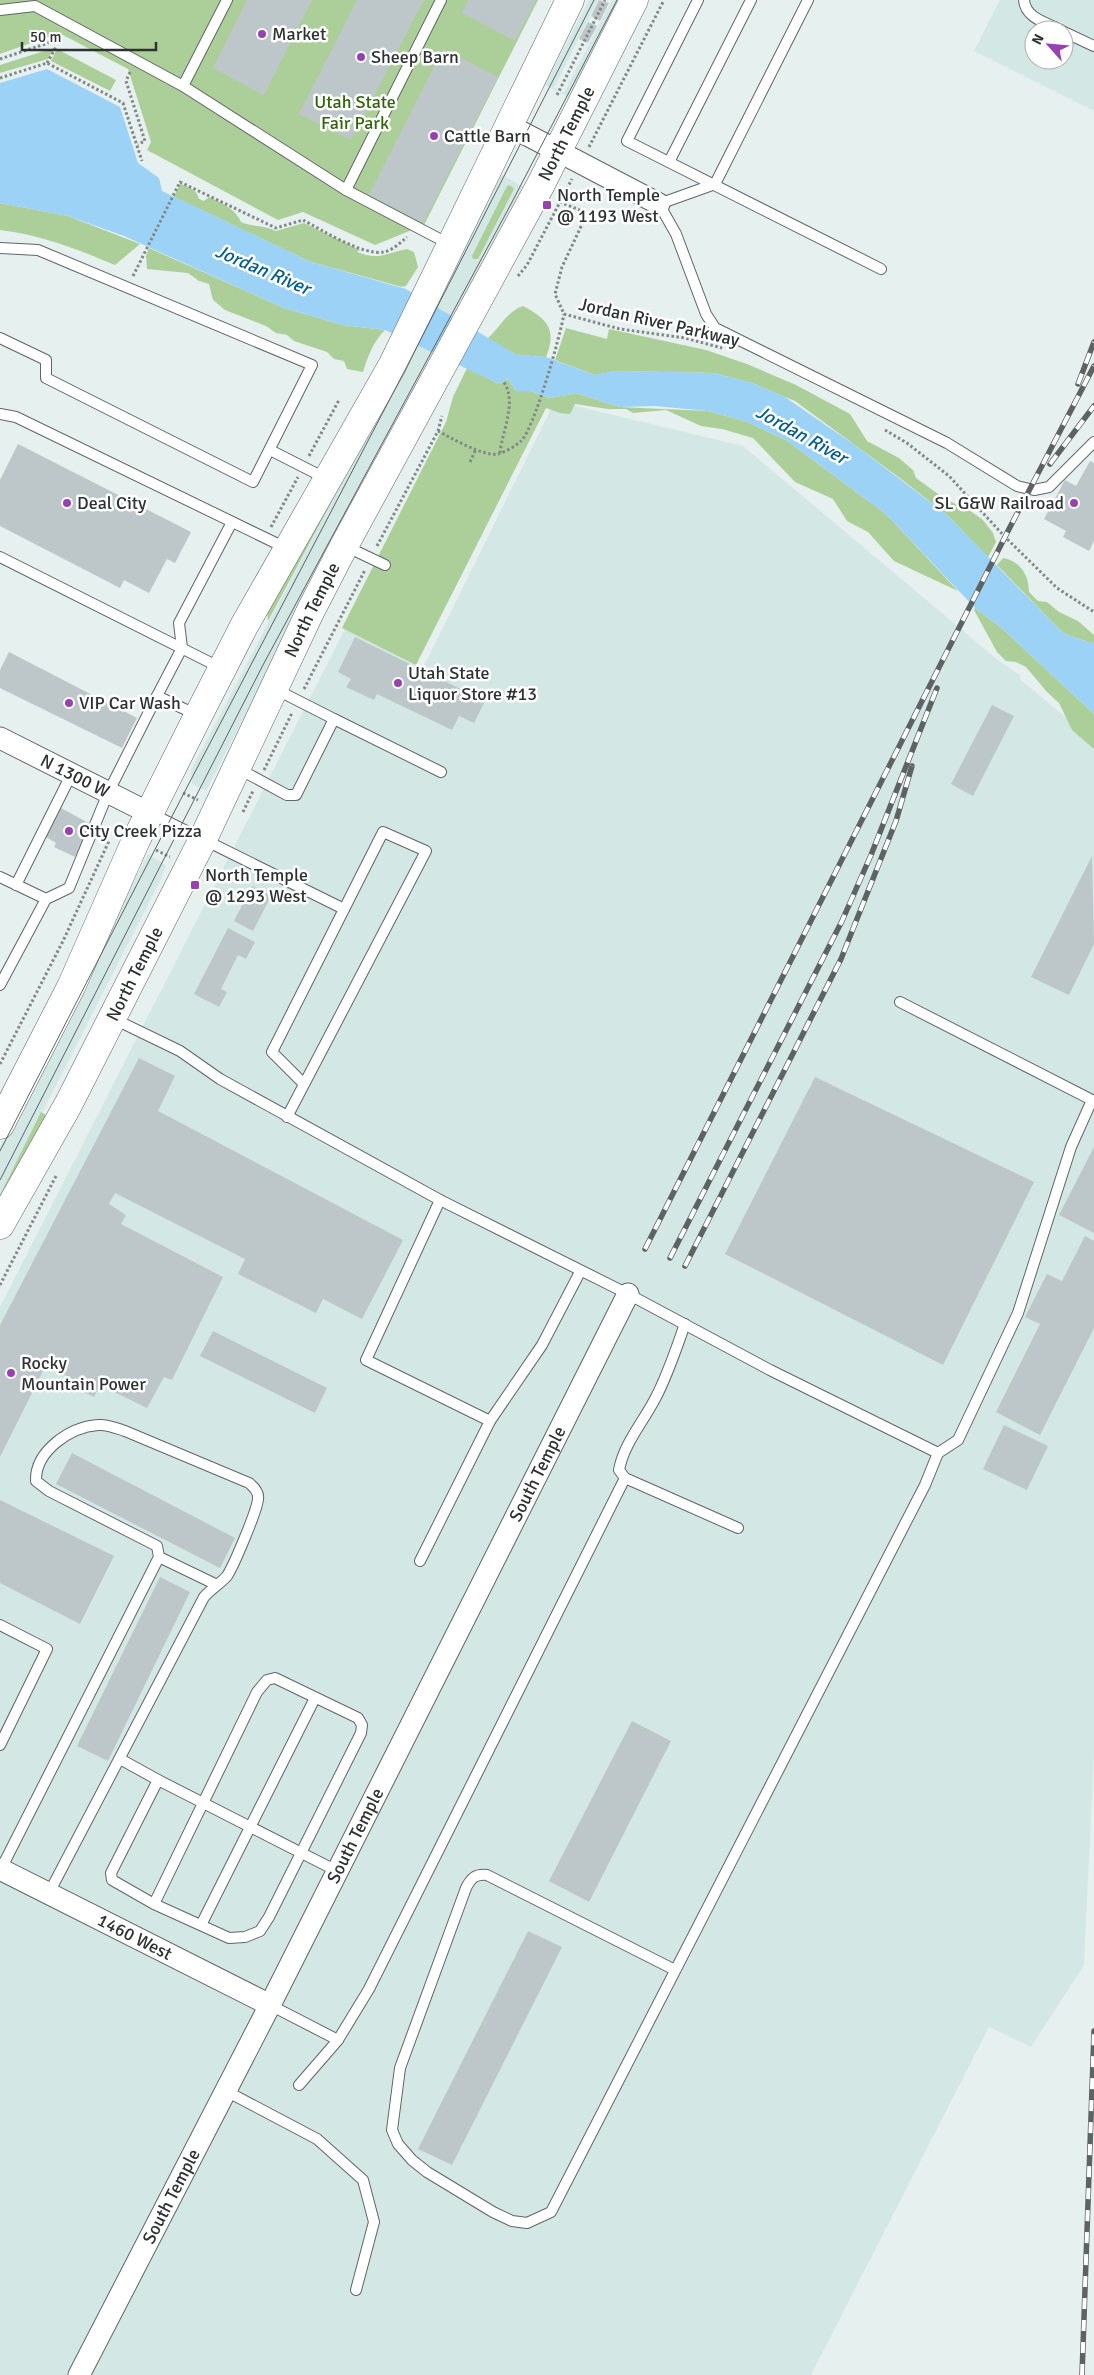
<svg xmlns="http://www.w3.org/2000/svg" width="1094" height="2375" font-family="Signika,sans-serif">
	<rect width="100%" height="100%" fill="#e6f0ef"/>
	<!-- built -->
	<g fill="#d3e7e4" fill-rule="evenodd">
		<polygon points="589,0 598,0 554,88 564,93 612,0 625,0 574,100 545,85"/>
		<path d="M1000,0H1094V111L974,51ZM1034,30H1064V60H1034Z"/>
		<polygon points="499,173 528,190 298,612 206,791 192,784 191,770 373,424"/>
		<polygon points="555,401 743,446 999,661 1020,675 1021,680 1094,741 1094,1752 1084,1965 1031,2047 989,2027 811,2375 0,2375 0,1307 346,627 423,668"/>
		<polygon points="148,854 166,865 160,881 0,1195 0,1147"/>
	</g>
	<!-- green -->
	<g fill="#accf9a">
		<polygon points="0,0 538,0 424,225 375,245 303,212 278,220 147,150 151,142 128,69 59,33 0,54"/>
		<polygon points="54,48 48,59 0,73 0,65"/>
		<polygon points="57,49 116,80 110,91 51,61"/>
		<path d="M180,184C190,187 196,189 199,199L204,201L209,197C222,203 236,209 241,222C253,227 264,225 276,231L304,223L360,250L357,252C379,261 386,253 407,249L414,252L418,267L406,286L402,287L311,262L174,197Z"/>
		<polygon points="510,185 514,189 478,259 473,259 472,256 507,186"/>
		<path d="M0,203L68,216L140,244L115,265C77,249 41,235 0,230Z"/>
		<path d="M149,248L284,308L343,325L385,330C373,342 368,356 363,372L347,369L344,361L334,359L327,352L294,341L287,335L276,333L266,326L225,310L213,300L209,284L199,281L188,273L147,269L146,256Z"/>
		<path d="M523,306C548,319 557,330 546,357L517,355L487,339C500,328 506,312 523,306Z"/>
		<polygon points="566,328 607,339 609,329 706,350 747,364 796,385 850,414 867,441 899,458 913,470 916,478 945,499 969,510 983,520 993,533 996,542 988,557 946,514 901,479 795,401 785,397 752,383 714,373 615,371 595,375 555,360"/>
		<polygon points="467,368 499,384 508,379 516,391 530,391 550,398 576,393 620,407 708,411 745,421 786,440 886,514 958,591 894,561 868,532 847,521 833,499 795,482 753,438 722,429 701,426 666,410 633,413 626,409 608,409 575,404 570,414 560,413 546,408 416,665 342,628 446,422 453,397"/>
		<polygon points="360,449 268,621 267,610"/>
		<path d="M1003,558C1020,561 1029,575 1029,592L1038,601L1047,602L1059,612L1078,621L1094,635V644L1063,633L997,565Z"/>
		<polygon points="975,608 1004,630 1094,714 1094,749 1072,730 1059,703 1047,692 1026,667 1016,662 1006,661 997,652 974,610"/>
		<polygon points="41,1112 46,1115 44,1126 0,1206 0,1195"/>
	</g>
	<!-- water -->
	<polygon fill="#9dd2f7" points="47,69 120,107 138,163 159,178 162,191 311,262 406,289 517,355 546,357 595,375 615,371 714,373 752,383 785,397 856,446 946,514 1063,633 1094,644 1094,714 1004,630 975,608 886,514 786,440 745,421 708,411 655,406 620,407 576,393 551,398 530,391 516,391 508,379 499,384 385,330 343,325 284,308 124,236 68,216 0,203 0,83"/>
	<!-- building -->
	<g fill="#bdc7c9">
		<polygon points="247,0 312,0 264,95 213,68"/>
		<polygon points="357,0 424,0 351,140 299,114"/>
		<polygon points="468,0 536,0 515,41 462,13"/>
		<polygon points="599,0 609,3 600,21 591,16"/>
		<polygon points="588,22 597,26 588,43 579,39"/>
		<polygon points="443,49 498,77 423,223 369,195"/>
		<polygon points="18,444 191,532 175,563 167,559 149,593 124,580 120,588 0,526 0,480"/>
		<polygon points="1090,461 1094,463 1094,541 1089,551 1063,537 1066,531 1044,519 1065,480 1076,486"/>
		<polygon points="355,637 485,701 474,723 459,716 452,730 377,694 374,700 346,687 351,679 338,672"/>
		<polygon points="9,652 137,718 122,748 0,688 0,670"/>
		<polygon points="992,705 1014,716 973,796 951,784"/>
		<polygon points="61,808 92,825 75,857 54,847 56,843 46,837"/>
		<polygon points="1092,856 1094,944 1069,995 1031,977"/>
		<polygon points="252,886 271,896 253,931 234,921"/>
		<polygon points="228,928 255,942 246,959 238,955 221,989 227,992 219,1007 194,994"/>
		<polygon points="139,1058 175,1076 158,1111 403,1240 362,1319 323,1299 316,1313 238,1274 245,1259 115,1193 109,1204 126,1215 121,1224 223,1277 172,1380 164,1377 147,1408 100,1385 94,1397 75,1388 78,1382 46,1365 0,1457 0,1325"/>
		<polygon points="815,1077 1034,1182 943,1365 725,1254"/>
		<polygon points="1094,1147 1094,1233 1059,1215"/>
		<polygon points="1085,1236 1094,1241 1094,1328 1040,1435 996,1412 1040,1324 1025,1317 1047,1274 1062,1281"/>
		<polygon points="213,1331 327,1388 315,1413 200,1356"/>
		<polygon points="1004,1425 1048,1446 1027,1490 983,1469"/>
		<polygon points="72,1453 235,1538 220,1568 56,1484"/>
		<polygon points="0,1500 114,1556 80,1624 0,1583"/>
		<polygon points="160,1577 190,1592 108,1761 77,1746"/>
		<polygon points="632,1721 671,1741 589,1902 549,1881"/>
		<polygon points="528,1931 562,1947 452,2165 418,2149"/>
	</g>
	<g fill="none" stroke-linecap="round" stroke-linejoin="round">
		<!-- service casing -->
		<g stroke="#5e6766" stroke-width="12">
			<g id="service">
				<polyline points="698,0 627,141 881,269"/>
				<polyline points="808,0 715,184 659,204 676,234 706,314 715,328 947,443 1017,486 1034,490 1049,487 1094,442"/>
				<path d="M1024,0C1025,18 1047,23 1061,30"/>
				<polyline points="0,10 35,6 183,86 346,190 451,245"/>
				<polyline points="1064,32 1094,46"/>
				<polyline points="183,86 227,0"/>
				<polyline points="669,162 751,0"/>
				<polyline points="346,190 441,0"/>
				<polyline points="0,248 38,250 312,365 253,482 46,378 46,360 0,338"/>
				<polyline points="0,414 16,417 286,548"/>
				<polyline points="270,450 327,479"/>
				<polyline points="345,546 385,565"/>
				<polyline points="0,557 221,668"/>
				<polyline points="157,696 182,648 179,623 232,522"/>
				<polyline points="334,719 441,772"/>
				<polyline points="237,768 287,795 296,795 334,719 275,689"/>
				<polyline points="150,813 344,909"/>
				<polyline points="0,877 46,899"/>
				<polyline points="16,885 71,775"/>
				<polyline points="0,985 46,899 69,888 108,793 157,696 197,715"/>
				<polyline points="112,1018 180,1051 220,1079 440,1200 628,1294 770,1370 938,1453 958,1440 1018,1313 1071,1147 1092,1100 900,1002"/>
				<polyline points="287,1117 426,851 383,832 272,1052 304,1084"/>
				<path d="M685,1324C676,1349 668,1374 656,1397C644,1421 624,1443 619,1470L625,1478L738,1528"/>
				<polyline points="490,1421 542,1345 580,1272"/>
				<polyline points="159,1557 215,1584"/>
				<polyline points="420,1561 490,1421 366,1360 440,1200"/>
				<polyline points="0,1625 47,1649 0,1745"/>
				<polyline points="120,1759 158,1780"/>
				<path d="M1,1869L159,1557L157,1546L49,1491L36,1481C35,1451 70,1427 98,1425C107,1424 116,1428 125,1431L249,1483C254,1487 259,1493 258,1499C257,1511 234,1565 227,1576C222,1582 210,1590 204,1597L49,1893"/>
				<path d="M154,1904L257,1692L267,1680L275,1678L358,1718L362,1725L361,1733L269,1917L260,1931L245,1937L229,1938L154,1904L112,1880L111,1873L158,1780C218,1810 277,1841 337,1871"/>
				<polyline points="201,1925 315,1698"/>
				<path d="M675,1970L487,1875C475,1874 471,1878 466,1888L400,2068L392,2130L398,2144L412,2160L427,2172L493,2212L512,2221L527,2223L551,2212L925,1485L938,1453"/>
				<polyline points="270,2005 338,2040 299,2085"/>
				<polyline points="338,2040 369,1989 625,1478"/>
				<polyline points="226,2091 317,2139 363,2180 374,2222 356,2290"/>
			</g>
		</g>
		<!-- minor casing -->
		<g stroke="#5e6766" stroke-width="23">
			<g id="minor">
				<polyline points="508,125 659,204"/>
				<path id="s1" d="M0,738L149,813"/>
				<path id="s2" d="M0,1869L270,2005"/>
				<path id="s3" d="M79,2375L270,2005L628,1294"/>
			</g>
		</g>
		<!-- secondary casing -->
		<g stroke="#5e6766" stroke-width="29">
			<g id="secondary">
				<polyline points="0,1125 71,987 136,840 198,716 244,626 392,366 570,0"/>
				<path id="s4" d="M0,1225L68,1105L203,839L310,612L344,546L540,186L634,0"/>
			</g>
		</g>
		<!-- path -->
		<g stroke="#818887" stroke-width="3" stroke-dasharray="2.5 2.5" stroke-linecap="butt">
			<polyline points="0,59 51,42 56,33"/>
			<polyline points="47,63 56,47"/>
			<polyline points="130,72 126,81 145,141 138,144"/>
			<polyline points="0,78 47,63 123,103 142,161"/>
			<polyline points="557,95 605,0"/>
			<polyline points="589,147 664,0"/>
			<polyline points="558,197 560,202 582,211 584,220 562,267 555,294 564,314 620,329 685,338 722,348"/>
			<path d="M133,276L180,182L276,228L303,220C322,230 363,256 384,252C393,250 400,243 407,237"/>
			<polyline points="518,276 527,265 572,179"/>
			<polyline points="885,430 907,443 949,476 1005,537 1057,588 1094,612"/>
			<path d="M438,431C451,438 484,457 498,454C504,453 517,445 521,441C535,427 560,336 564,314"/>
			<path d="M500,453C502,431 518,401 503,381"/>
			<polyline points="309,456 339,400"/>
			<polyline points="470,462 476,449"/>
			<polyline points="271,527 298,477"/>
			<polyline points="377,546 438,431 442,416"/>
			<polyline points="304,689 365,570"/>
			<polyline points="264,770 292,713"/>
			<polyline points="183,793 198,800"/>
			<polyline points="243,812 253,791"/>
			<polyline points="156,850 170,857"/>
			<polyline points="0,1064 63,941 109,841"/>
			<polyline points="0,1285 56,1176"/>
		</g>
		<!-- service -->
		<use href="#service" stroke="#fff" stroke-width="10"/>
		<!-- minor -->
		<use href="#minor" stroke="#fff" stroke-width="21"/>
		<!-- secondary -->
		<use href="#secondary" stroke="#fff" stroke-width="28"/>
		<!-- tram -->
		<g stroke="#5d6362" stroke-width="1">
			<polyline points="0,1151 184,793 404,372 594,0"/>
			<polyline points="0,1180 263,665 511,204 617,0"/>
		</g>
		<!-- rail casing -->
		<g stroke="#5d6362" stroke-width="5.5">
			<g id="rail">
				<polyline points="1078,384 1094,342"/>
				<polyline points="1050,464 1094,406"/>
				<polyline points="645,1249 1009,529 1094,366"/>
				<polyline points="670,1258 842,921 871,855 937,688"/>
				<polyline points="685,1266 841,959 896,821 912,766"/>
				<polyline points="1082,2375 1094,2031"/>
			</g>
		</g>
		<!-- rail -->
		<use href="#rail" stroke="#fff" stroke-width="4" stroke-dasharray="11" stroke-linecap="butt"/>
	</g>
	<!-- markers -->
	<g fill="#9642b1" stroke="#fff" stroke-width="2">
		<circle cx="262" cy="34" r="5"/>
		<circle cx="361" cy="57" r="5"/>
		<circle cx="434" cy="136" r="5"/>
		<rect x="542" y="200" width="10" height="10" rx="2.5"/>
		<circle cx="67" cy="503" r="5"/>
		<circle cx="1074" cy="503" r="5"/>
		<circle cx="398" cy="683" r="5"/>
		<circle cx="69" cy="703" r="5"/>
		<circle cx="69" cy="831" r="5"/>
		<rect x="190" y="880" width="10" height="10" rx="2.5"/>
		<circle cx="11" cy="1373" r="5"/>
	</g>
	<g text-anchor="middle" stroke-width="5" stroke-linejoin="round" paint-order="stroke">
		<!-- poi labels -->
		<g font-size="18" fill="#2e3232" stroke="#fff" text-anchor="start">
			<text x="272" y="40">Market</text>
			<text x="371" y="63">Sheep Barn</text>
			<text x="444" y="142">Cattle Barn</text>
			<text x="557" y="201">North Temple<tspan x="557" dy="21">@ 1193 West</tspan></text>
			<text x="77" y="509">Deal City</text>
			<text x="1064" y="509" text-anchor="end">SL G&amp;W Railroad</text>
			<text x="408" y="679">Utah State<tspan x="408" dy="21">Liquor Store #13</tspan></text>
			<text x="79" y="709">VIP Car Wash</text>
			<text x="79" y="837">City Creek Pizza</text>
			<text x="205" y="881">North Temple<tspan x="205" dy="21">@ 1293 West</tspan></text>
			<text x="21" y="1369">Rocky<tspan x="21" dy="21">Mountain Power</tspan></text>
		</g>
		<!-- park labels -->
		<g font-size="18" fill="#33640d" stroke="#fff">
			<text x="355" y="108">Utah State<tspan x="355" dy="21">Fair Park</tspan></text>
		</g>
		<!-- street labels -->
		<g font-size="18" fill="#2e3232" stroke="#fff">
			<text dy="6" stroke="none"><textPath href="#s4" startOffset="1230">North Temple</textPath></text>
			<text transform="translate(659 322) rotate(13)" y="6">Jordan River Parkway</text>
			<text dy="6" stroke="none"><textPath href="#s4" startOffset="690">North Temple</textPath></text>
			<text dy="6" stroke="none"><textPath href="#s1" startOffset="84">N 1300 W</textPath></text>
			<text dy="6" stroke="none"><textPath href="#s4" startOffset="285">North Temple</textPath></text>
			<text dy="6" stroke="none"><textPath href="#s3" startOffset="1011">South Temple</textPath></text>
			<text dy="6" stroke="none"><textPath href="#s3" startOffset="606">South Temple</textPath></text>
			<text dy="6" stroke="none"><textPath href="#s2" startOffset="151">1460 West</textPath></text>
			<text dy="6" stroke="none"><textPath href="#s3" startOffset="201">South Temple</textPath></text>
		</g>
		<!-- water labels -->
		<g font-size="19" font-style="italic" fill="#075d88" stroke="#fff">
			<text transform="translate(263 269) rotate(23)" y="7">Jordan River</text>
			<text transform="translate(802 434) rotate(29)" y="7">Jordan River</text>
		</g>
	</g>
	<!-- north arrow -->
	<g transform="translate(1049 45) rotate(297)"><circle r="24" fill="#ffffff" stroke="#abadad"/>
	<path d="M0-4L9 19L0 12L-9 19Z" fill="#9642b1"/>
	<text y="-8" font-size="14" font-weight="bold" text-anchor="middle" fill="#2e3232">N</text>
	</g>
	<!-- scale -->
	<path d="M22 42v8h134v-8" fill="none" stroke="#2e3232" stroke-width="2.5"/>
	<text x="30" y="42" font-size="15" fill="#2e3232" stroke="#ffffff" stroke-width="4" paint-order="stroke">50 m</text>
</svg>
